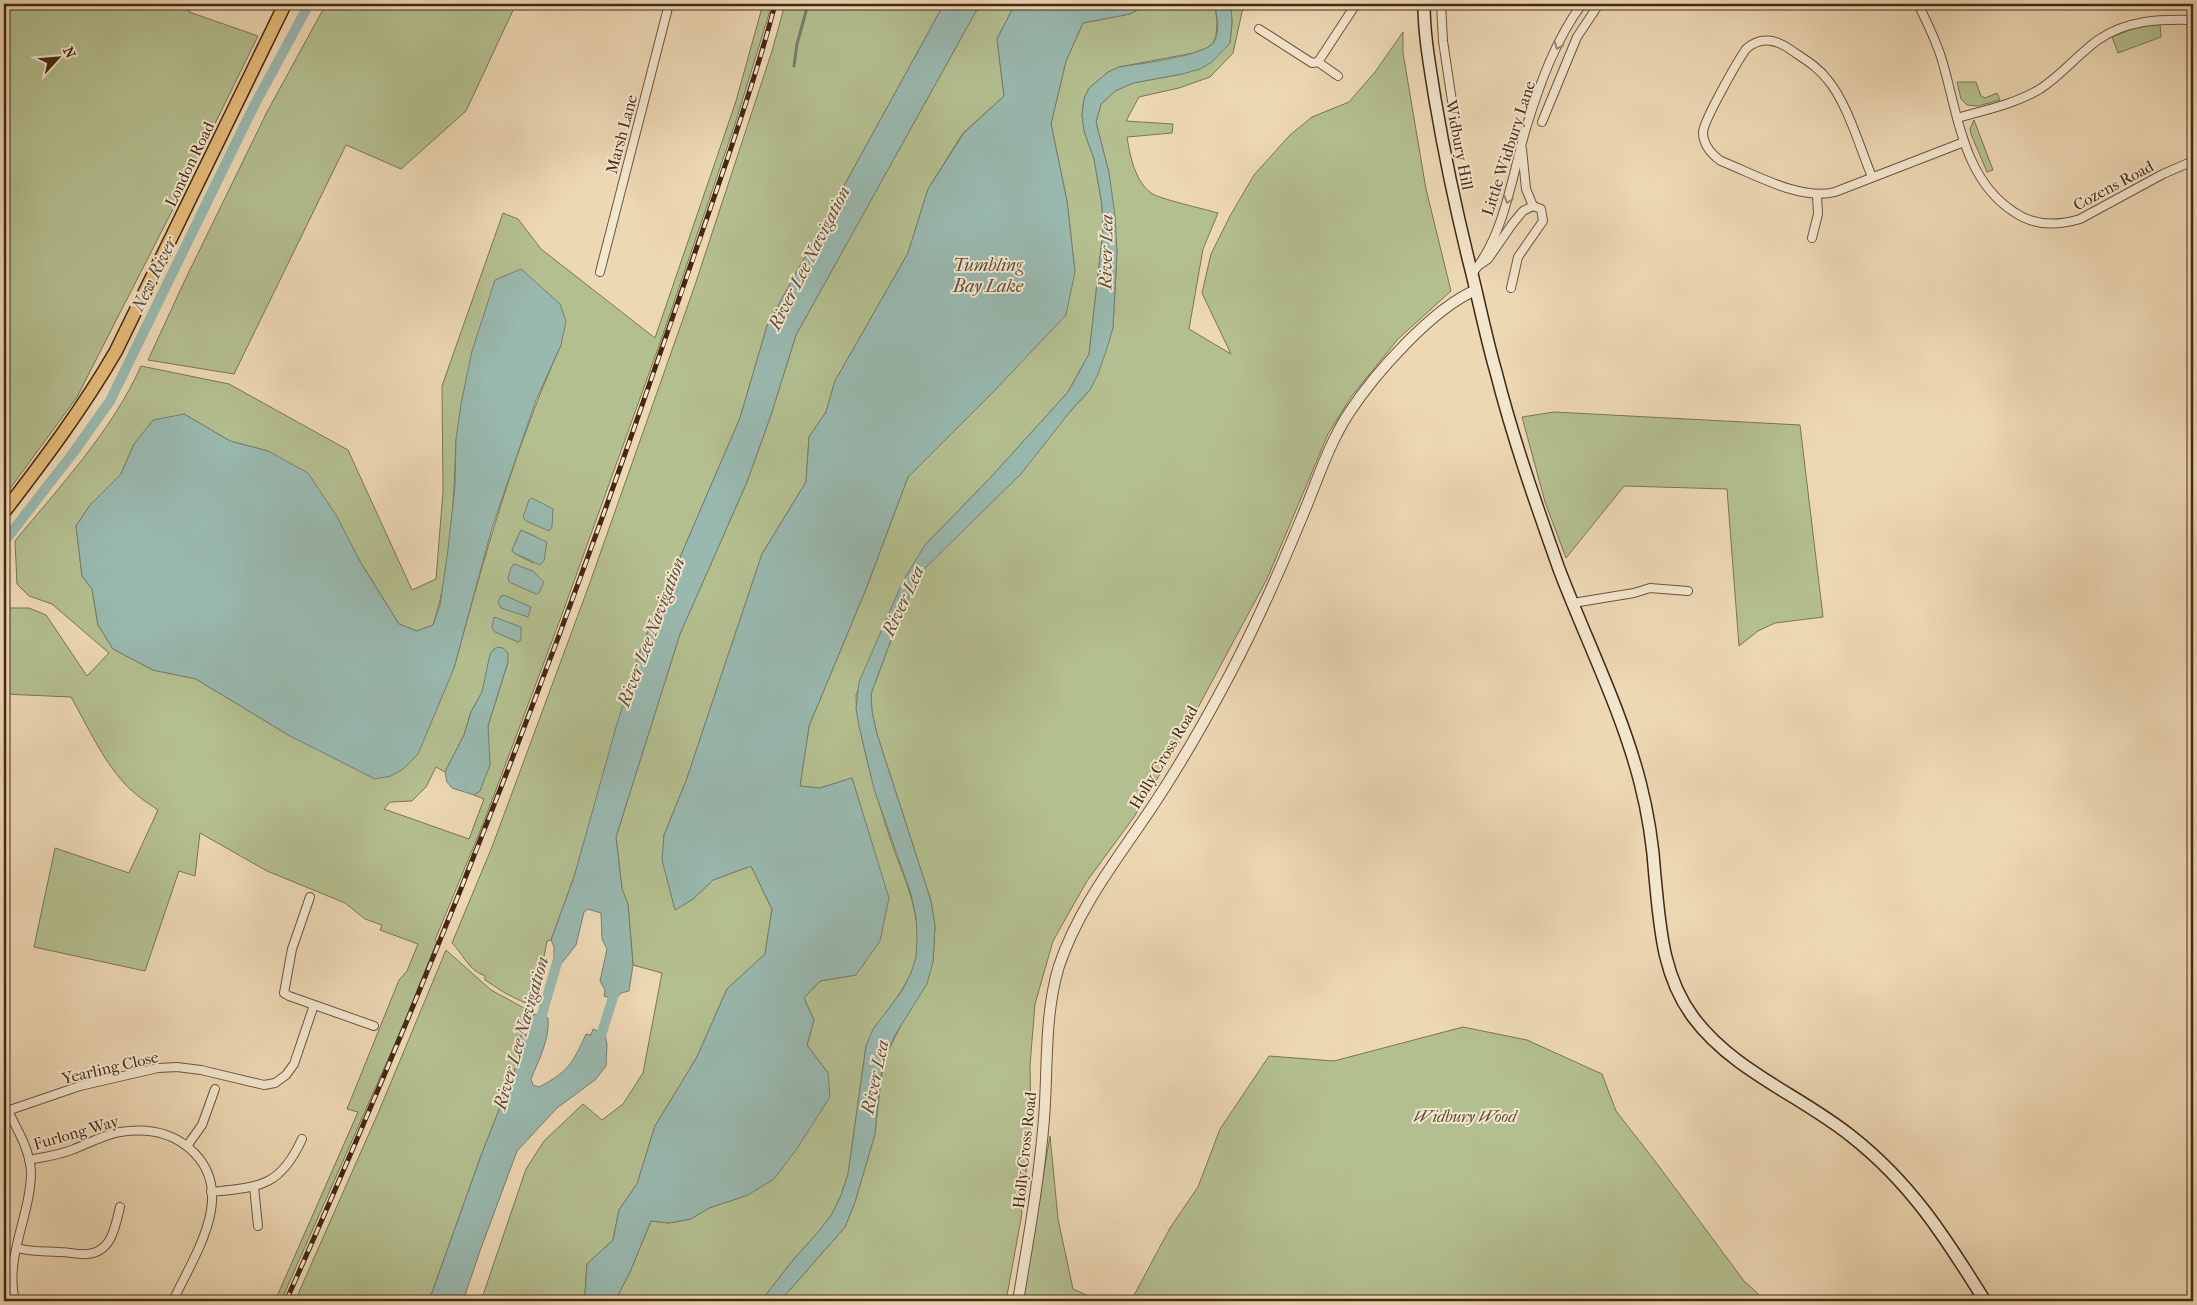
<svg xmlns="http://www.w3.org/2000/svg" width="2197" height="1305" font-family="'IM FELL French Canon',serif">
	<rect width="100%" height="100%" fill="#edd8b4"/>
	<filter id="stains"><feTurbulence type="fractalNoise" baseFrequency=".004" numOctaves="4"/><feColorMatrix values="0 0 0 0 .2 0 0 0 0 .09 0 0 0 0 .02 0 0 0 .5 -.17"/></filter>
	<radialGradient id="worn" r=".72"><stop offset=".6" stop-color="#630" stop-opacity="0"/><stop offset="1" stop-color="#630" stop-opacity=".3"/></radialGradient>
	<!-- green -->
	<g fill="#b4bf90" stroke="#7c7452" fill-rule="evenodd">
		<polygon points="4,4 192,4 189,12 258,36 172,211 77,397 4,497"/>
		<polygon points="326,4 516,4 466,111 401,169 346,145 234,374 148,360 185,280 267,112"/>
		<path d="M763,4H772L735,124L660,343L560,620L483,824L435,940L437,942L405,1021L281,1301H275L358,1112L347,1109L399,980L407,971L418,944L380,930L382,925L365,919L345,903L267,871L200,833L195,876L179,871L145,971L34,947L55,848L129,873L158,810C146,802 134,794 124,783C102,759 87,725 71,697L4,694V631L9,608H29L46,615L87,676L109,653L52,604L29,596L17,584L15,541C60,486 112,431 141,366L229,384L348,450L412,590L436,579L443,491L442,386L503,213L518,219L541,249L655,338L736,101ZM561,345C514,449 484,558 454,668L290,736L196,679L153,670L113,649L98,625L92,589L82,576L76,526L90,505L121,474L134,444L184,414L230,441L268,451L335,515L361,563L399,624L417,631L433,625C451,572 454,495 456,439ZM521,530L536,537L533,563L514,553L512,550ZM508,662L488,726L480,791L474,795L484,799L469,839L384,809L390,802L412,801L426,787L436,767L445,772L464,735L471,712L482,692L486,679Z"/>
		<path d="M785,4H944L767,326L740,418L641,648L574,877L551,940L547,941C543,962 539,986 525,1003L505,993L485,980V976C467,969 464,955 452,943L492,847L588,588L695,285L772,51Z"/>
		<polygon points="980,4 1015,4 997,39 1004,96 963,133 928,189 908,253 835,381 826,412 809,437 806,482 762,554 686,781 664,835 663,860 675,910 693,899 713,880 751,866 772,909 765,954 727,989 697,1057 655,1126 637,1184 619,1210 613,1240 587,1264 585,1294 581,1301 481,1301 526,1169 544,1141 583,1104 602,1120 623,1104 643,1073 662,973 633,965 628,904 622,889 616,837 680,634 747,482 771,415 796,335"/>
		<path d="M1148,4H1215L1217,23L1216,36L1213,43L1207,48L1193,53L1119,67L1108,72L1089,88L1084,99L1082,115L1084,131L1094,159L1102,205L1103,231L1089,354L1068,392L991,477L925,545L856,695C856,715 861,733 865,752C873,784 882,815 893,847C906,882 923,919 916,957C909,991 879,1015 866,1046L848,1174L841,1195L832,1214L819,1231L793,1260L761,1301H615L630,1272L651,1221L669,1223L691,1219L709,1208L748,1195L828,1073L807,1045L814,1020L804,998L820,981L856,975L867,829L852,778L820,788L800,786L809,726L866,589L908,477L996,389L1075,272L1067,201L1051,124L1066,61L1083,23L1130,14Z"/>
		<path d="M1231,4H1247L1242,12L1233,53L1210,77L1179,88L1139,97L1126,121L1173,124L1172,133L1127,137C1130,156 1135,181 1151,193C1159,199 1205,209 1218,213L1203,249L1189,329L1231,354L1202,293L1211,254L1230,216L1254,175L1290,135L1312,117L1349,102L1375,72L1403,32V53L1426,189L1451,291L1398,339L1351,397L1328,434L1267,579L1180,741L1134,817L1087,881L1053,941L1035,1004L1030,1065L1031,1126L1021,1219L1006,1301H780L845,1227L855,1202L875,1134L881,1079L885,1057L933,962L935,926L931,901L877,734L872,712L871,694L901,613L915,583L923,570L1090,390L1113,328L1117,252L1109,173L1096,122L1101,104L1115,91L1133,83L1182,74L1230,43L1232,23Z"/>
		<polygon points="2160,24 2161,37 2118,53 2112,37 2137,27"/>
		<polygon points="1957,82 1976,82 1981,96 1985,98 1997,93 2000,100 1978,106 1967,105 1961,99"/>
		<polygon points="1974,120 1993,170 1987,172 1971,134 1970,129"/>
		<polygon points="1554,412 1800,425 1823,617 1775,623 1758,631 1739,646 1727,489 1624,486 1566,558 1545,502 1522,417"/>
		<polygon points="446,950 491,990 524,1008 518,1062 482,1153 429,1301 295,1301 379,1111"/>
		<polygon points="1463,1027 1527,1040 1602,1074 1616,1111 1658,1165 1744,1281 1766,1301 1131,1301 1170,1228 1198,1187 1220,1129 1269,1056 1334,1061"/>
		<polygon points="1050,1136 1058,1219 1073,1289 1100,1301 1022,1301"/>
	</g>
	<!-- water -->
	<g fill="#99b9b0" stroke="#777f72">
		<polygon points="944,4 980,4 796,335 771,415 747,482 680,634 616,837 622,889 628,904 633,965 629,991 621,993 615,1000 604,996 605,990 600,981 607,949 602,939 601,913 588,909 584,912 576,945 561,964 554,960 554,947 551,940 574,877 616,727 641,648 740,418 767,326"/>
		<polygon points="1015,4 1148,4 1130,14 1083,23 1066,61 1051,124 1067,201 1075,272 1066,315 996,389 908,477 866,589 809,726 800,786 820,788 852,778 889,898 880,941 856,975 820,981 804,998 814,1020 807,1045 828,1073 830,1097 796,1150 774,1179 748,1195 709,1208 691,1219 669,1223 651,1221 630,1272 615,1301 581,1301 585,1294 587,1264 613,1240 619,1210 637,1184 655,1126 697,1057 727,989 765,954 772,909 751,866 713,880 693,899 675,910 662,860 664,835 686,781 762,554 806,482 809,437 826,412 835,381 908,253 928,189 964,133 1004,96 997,39"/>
		<path d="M1215,4H1231L1232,23L1230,43L1212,62L1200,69L1182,74L1133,83L1115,91L1101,104L1096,122L1109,173L1115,215L1117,252L1113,328L1106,351L1098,374L1090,390L1072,409L1021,474L923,570L901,613L871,694L872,712L877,734L931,901L935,926L933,962L927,984L895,1035L885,1057L880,1079L875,1134L855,1202L845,1227L780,1301H761L793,1260L819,1231L832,1214L841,1195L848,1174L866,1046L873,1029L902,991L911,973L916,957L917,938L916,917L911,894L874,789L859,726L856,709L859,682L903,581L925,545L991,477L1068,392L1089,354L1103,231L1102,205L1094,159L1084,131L1082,115L1084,99L1089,88L1108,72L1119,67C1137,64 1206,56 1214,42C1221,31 1216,15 1215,4Z"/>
		<polygon points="521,269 560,304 566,321 561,345 536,400 492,528 454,668 418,754 403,769 391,776 375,779 290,736 196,679 153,670 113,649 98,625 92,589 82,576 76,526 90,505 121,474 134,444 153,420 184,414 230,441 268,451 308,473 336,515 361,563 399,624 417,631 433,625 440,605 448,549 455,486 456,439 461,404 472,351 495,280"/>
		<polygon points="532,498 553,509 552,527 549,531 526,521 523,517 529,500"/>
		<polygon points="521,530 547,542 544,561 540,565 514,553 512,550"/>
		<polygon points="514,564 533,571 544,582 539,593 536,594 509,582 508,578 511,568"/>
		<polygon points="504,595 531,607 528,617 501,608 498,602 501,596"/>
		<polygon points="494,617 521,627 521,640 518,642 495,632 492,628"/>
		<polygon points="497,647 503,648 508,653 508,662 488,726 490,765 480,791 474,795 452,788 447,782 445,772 464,735 471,712 482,692 490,654 494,649"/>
		<polygon points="555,964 560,966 548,1002 543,1000"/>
		<path d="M534,1014L548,1018C550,1039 539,1059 531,1079L533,1085L539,1087C568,1072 573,1063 586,1034L591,1035L593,1029L605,1034L607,1044L606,1066L595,1080L557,1108L517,1151L480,1251L463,1301H429L482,1153L518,1062L522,1026L526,1025Z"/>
	</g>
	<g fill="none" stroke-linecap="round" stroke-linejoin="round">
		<!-- stream -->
		<polyline stroke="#777f72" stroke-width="3" points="794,66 797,44 808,4"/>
		<!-- canal -->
		<g stroke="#99b9b0" stroke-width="10">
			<polyline points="4,542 73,453 110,401 254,106 309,4"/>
			<polyline points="538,1028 561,949"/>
			<polyline points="598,1045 616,988"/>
		</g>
		<!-- minor casing -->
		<g stroke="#6e543d" stroke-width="10">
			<g id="minor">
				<polyline points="1441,4 1443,41 1452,101"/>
				<path d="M1918,4C1927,22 1936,41 1942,60C1958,114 1963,179 2014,212C2034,226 2057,226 2080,219L2163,174L2193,161"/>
				<polyline points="1259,29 1312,63 1318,62 1338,76"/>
				<polyline points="1318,62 1356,4"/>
				<path d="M1957,118C1985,110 2015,104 2040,89C2062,75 2077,55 2098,40C2126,20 2160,19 2193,20"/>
				<polyline points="1542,122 1577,37 1599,4"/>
				<path d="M1872,177C1860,148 1847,102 1827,79C1817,66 1804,59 1791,50C1776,39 1760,36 1746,49C1737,62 1704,120 1703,132C1703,145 1711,154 1721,161C1754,174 1800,201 1835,192L1964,142"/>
				<polyline points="1812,238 1818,214 1817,195"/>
				<polyline points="1481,264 1488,259 1513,223 1523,211 1533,206 1526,189 1522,149"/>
				<polyline points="600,272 669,4"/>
				<path d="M1472,274C1506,233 1512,173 1527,125C1540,83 1556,39 1582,4"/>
				<polyline points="1511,288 1518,257 1543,221 1541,209 1533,206"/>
				<polyline points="4,588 4,597"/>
				<polyline points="1573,603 1634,593 1650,588 1688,591"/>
				<polyline points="310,897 292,949 284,993 289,996 374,1026"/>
				<path d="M8,1111C17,1129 30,1150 31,1172C31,1215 4,1258 15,1301"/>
				<polyline points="4,1112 80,1086 158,1068 177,1067 201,1070 264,1085 275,1083 286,1075 294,1064 314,1005"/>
				<polyline points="187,1146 202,1125 215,1089"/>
				<path d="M29,1160C44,1157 60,1155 74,1149C90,1143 103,1135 120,1132C145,1128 169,1131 189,1148C240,1191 194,1255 173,1301"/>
				<polyline points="254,1187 258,1226"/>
				<path d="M211,1192C260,1187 280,1187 302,1139"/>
				<path d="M17,1248C32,1252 44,1251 60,1252C69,1252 78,1255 87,1254C112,1252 115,1227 120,1207"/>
			</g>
		</g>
		<!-- tertiary casing -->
		<g stroke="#6e543d" stroke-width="12">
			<path id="tertiary" d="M1018,1301C1028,1241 1039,1181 1044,1119C1048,1068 1044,1015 1059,966C1080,903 1123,852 1158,798C1184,758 1208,716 1230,674C1257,623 1280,570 1302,517C1317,482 1328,445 1349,413C1375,373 1433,308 1476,290"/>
		</g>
		<!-- secondary casing -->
		<g stroke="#442815" stroke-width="14">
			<path id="secondary" d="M1424,4C1424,36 1430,67 1435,99C1444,152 1455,205 1468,258C1478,296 1485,334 1496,372C1513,439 1536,504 1559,569C1586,640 1621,709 1640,782C1648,813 1653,845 1655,877C1660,926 1662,975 1693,1017C1733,1071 1800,1095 1851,1136C1911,1183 1945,1237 1985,1301"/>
		</g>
		<!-- primary casing -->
		<g stroke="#442815" stroke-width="15">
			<path id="primary" d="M4,512C44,460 83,408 116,351L285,4"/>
		</g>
		<!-- minor -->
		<use href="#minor" stroke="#f3e6ce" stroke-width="8"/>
		<!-- tertiary -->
		<use href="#tertiary" stroke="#f3e6ce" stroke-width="10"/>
		<!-- secondary -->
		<use href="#secondary" stroke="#f3e6ce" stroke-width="11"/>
		<!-- primary -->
		<use href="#primary" stroke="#e6bc7a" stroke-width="12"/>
		<!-- rail casing -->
		<g stroke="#442815" stroke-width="5">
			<path id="rail" d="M286,1301C419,1004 539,702 646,394C674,315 701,236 728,157C745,106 762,56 775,4"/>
		</g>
		<!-- rail -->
		<use href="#rail" stroke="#f3e6ce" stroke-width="3" stroke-dasharray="9" stroke-linecap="butt"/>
	</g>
	<!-- one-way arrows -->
	<defs><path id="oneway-chevron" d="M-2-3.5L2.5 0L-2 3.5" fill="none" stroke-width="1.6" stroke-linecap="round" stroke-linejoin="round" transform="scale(1.25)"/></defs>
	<g stroke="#9c8772">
		<use href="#oneway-chevron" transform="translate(1558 46) rotate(114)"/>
		<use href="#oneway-chevron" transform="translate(1508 200) rotate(108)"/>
	</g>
	<g text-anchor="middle" stroke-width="4" stroke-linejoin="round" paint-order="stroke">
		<!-- street labels -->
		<g font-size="16" fill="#442815" stroke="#f3e6ce">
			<text transform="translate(621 134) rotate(-75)" y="6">Marsh Lane</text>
			<text transform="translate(1460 145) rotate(79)" y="6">Widbury Hill</text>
			<text transform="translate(1508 148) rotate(-72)" y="6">Little Widbury Lane</text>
			<text transform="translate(189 164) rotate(-64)" y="6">London Road</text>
			<text transform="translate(2113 185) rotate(-28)" y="6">Cozens Road</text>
			<text transform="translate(1163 757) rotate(-59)" y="6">Holly Cross Road</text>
			<text transform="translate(110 1067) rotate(-13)" y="6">Yearling Close</text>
			<text transform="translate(76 1132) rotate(-16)" y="6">Furlong Way</text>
			<text transform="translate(1024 1150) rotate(-84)" y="6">Holly Cross Road</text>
		</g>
		<!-- park labels -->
		<g font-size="16" font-style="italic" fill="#5a462e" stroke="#f3e6ce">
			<text x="1465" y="1122">Widbury Wood</text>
		</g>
		<!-- water labels -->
		<g font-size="18" font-style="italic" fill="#594c3c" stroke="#f3e6ce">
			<text transform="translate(1106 252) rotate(-89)" y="6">River Lea</text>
			<text transform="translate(809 258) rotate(-63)" y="6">River Lee Navigation</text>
			<text x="988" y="271">Tumbling<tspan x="988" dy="21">Bay Lake</tspan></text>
			<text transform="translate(154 274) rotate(-64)" y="6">New River</text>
			<text transform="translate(903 601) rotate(-65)" y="6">River Lea</text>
			<text transform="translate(651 632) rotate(-69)" y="6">River Lee Navigation</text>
			<text transform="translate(521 1033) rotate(-74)" y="6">River Lee Navigation</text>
			<text transform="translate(875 1077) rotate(-78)" y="6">River Lea</text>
		</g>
	</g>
	<!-- margin -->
	<rect width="2197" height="1305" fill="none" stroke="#edd8b4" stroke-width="20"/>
	<rect x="5" y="5" width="2187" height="1295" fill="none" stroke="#442815" stroke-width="2.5"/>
	<rect x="10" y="10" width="2177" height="1285" fill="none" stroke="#442815"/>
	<!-- north arrow -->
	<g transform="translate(58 58) rotate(64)" stroke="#f3e6ce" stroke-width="4" paint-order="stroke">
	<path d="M0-4L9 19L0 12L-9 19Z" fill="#442815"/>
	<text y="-8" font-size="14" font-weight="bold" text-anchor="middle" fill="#442815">N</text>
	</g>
	<rect width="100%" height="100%" filter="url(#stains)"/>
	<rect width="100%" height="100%" fill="url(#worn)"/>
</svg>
